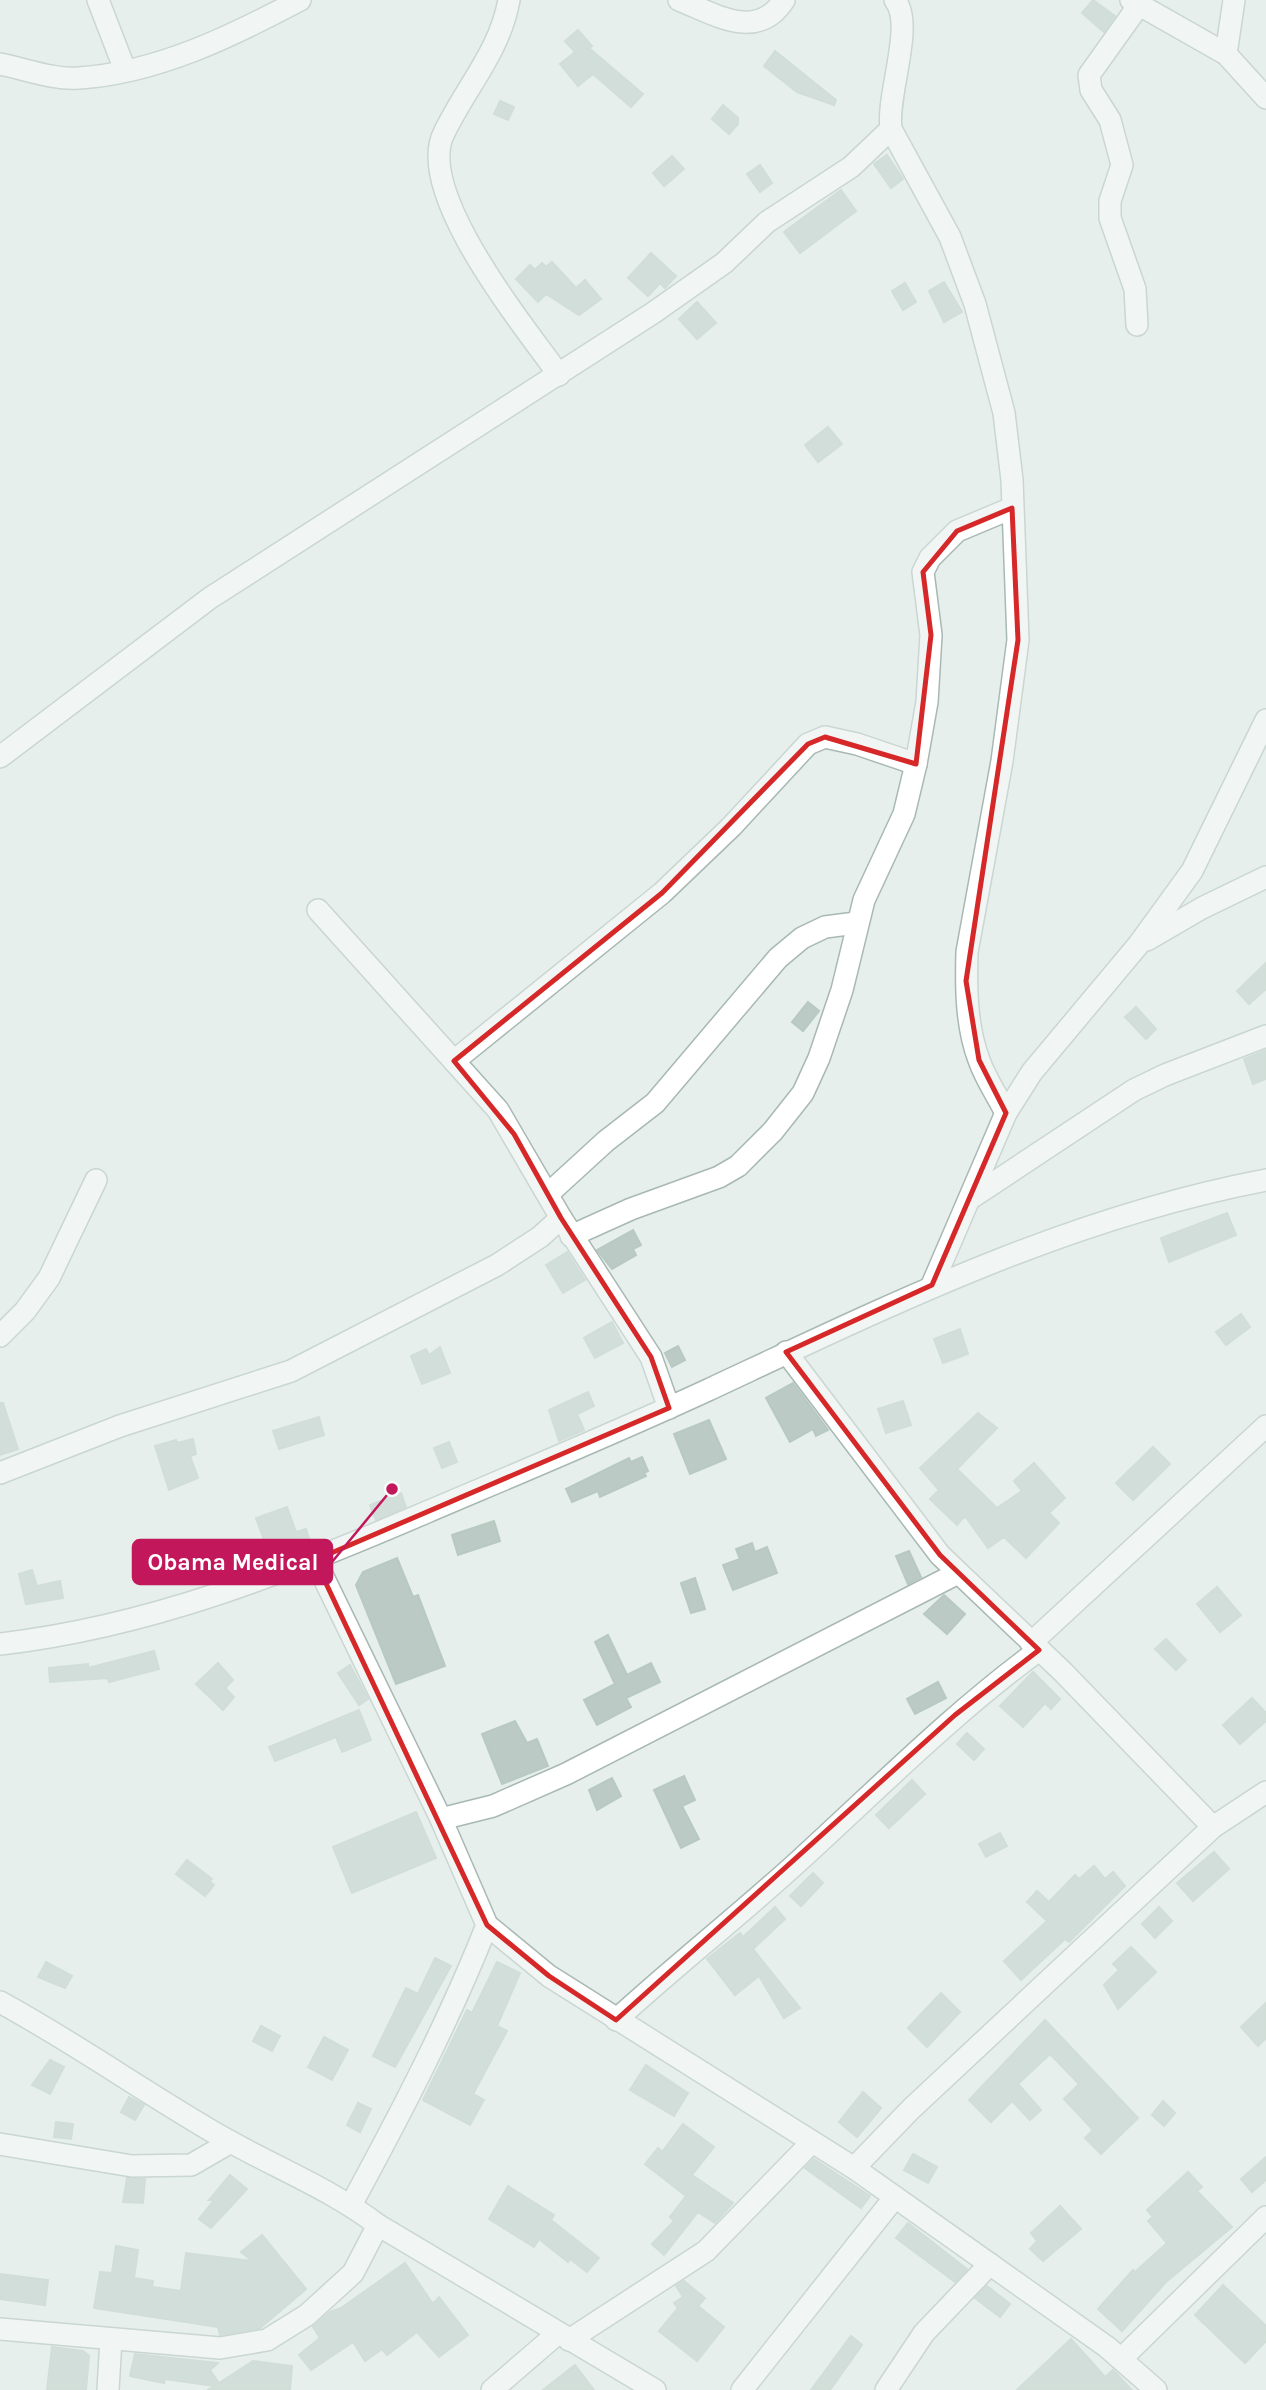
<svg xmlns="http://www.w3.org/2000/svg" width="1266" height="2390" font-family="Karla,sans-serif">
	<rect width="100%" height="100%" fill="#e6efeb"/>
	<!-- building -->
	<g fill="#bbcac4" stroke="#b8c9c2" stroke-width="2">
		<polygon points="1093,0 1115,16 1104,32 1082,13"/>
		<polygon points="578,30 592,46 589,48 643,94 631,107 593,74 578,86 560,64 575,52 565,41"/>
		<polygon points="775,51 836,100 834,105 797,92 764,66"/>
		<polygon points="500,101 514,107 508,120 494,114"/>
		<polygon points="723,105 738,118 738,124 729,134 712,119"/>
		<polygon points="887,155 903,179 891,188 874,164"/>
		<polygon points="672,156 684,169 664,186 653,173"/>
		<polygon points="760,165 772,183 760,192 747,174"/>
		<polygon points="841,190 856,211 800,253 784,232"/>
		<polygon points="651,253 676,276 665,288 660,283 648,296 628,278"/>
		<polygon points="552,262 576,288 585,280 601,299 579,315 546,294 538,302 516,279 530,265 535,270 542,263 546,267"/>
		<polygon points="944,282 962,312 944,322 929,291"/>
		<polygon points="905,283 916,302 903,310 892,291"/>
		<polygon points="697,302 716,323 697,339 679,319"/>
		<polygon points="828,427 842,444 818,462 805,445"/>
		<polygon points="1266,963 1266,989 1249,1004 1237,991"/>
		<polygon points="808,1002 819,1011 803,1031 792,1022"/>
		<polygon points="1136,1007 1156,1029 1146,1039 1125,1017"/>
		<polygon points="1266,1050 1266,1079 1253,1084 1244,1059"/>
		<polygon points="1227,1213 1236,1235 1169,1262 1161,1238"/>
		<polygon points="633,1230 641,1245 633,1249 636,1255 612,1269 597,1250"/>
		<polygon points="567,1252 585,1280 563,1293 546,1265"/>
		<polygon points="1241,1314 1250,1327 1226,1345 1216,1332"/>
		<polygon points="612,1322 623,1343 595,1358 584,1338"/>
		<polygon points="960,1329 968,1354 943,1363 934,1339"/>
		<polygon points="678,1346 685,1360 672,1367 665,1353"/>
		<polygon points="440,1347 450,1373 422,1384 411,1356 426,1349 429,1355"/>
		<polygon points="793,1383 828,1430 816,1436 813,1429 790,1442 766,1398"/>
		<polygon points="588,1392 594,1406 577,1414 584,1430 559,1441 549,1410"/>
		<polygon points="903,1401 911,1425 886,1433 878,1409"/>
		<polygon points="0,1403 3,1403 18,1449 0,1455"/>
		<polygon points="978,1413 997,1428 957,1469 997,1508 1022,1491 1014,1481 1034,1463 1065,1498 1049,1513 1059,1523 1026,1558 1004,1537 988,1548 965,1516 957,1525 930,1499 939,1490 920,1468"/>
		<polygon points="319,1417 324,1435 279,1449 273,1431"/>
		<polygon points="709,1420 726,1459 690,1474 674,1434"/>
		<polygon points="193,1439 196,1454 190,1456 198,1478 169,1490 155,1446 176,1440 177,1443"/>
		<polygon points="449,1442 457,1462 442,1468 434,1448"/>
		<polygon points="1153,1447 1170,1464 1133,1500 1116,1483"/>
		<polygon points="642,1457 648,1471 644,1473 646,1476 600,1497 598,1491 572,1502 566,1489 629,1458 631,1462"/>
		<polygon points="401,1493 406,1507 376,1520 370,1505"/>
		<polygon points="287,1507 296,1532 306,1529 311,1545 271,1559 256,1518"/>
		<polygon points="494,1521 500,1541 458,1555 452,1535"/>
		<polygon points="752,1543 755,1552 767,1547 777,1573 733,1590 723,1565 740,1559 736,1549"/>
		<polygon points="909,1551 921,1577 908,1584 896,1556"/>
		<polygon points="397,1558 413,1597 418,1595 445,1666 396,1684 356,1585 363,1572"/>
		<polygon points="32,1570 37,1586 60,1581 63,1598 26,1604 19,1574"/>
		<polygon points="695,1578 705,1609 691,1613 681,1583"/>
		<polygon points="1217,1587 1241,1615 1220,1632 1197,1604"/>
		<polygon points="944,1595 965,1614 947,1634 924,1614"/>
		<polygon points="608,1635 627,1675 651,1663 660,1682 626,1698 631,1707 597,1725 584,1700 615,1684 595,1642"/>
		<polygon points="1166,1639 1186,1660 1176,1670 1155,1649"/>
		<polygon points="154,1651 159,1669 109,1682 108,1678 50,1682 49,1668 88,1664 88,1668"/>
		<polygon points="218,1663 233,1680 225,1688 234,1697 223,1710 196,1684"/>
		<polygon points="350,1665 368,1699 359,1705 338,1673"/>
		<polygon points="1033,1672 1060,1699 1051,1709 1045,1703 1023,1727 1000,1706"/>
		<polygon points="938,1682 946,1698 915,1714 907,1699"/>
		<polygon points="1252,1698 1266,1713 1266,1721 1240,1744 1223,1725"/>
		<polygon points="359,1710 371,1740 342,1752 336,1737 275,1761 269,1747"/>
		<polygon points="515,1721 527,1743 537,1739 548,1766 502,1784 482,1734"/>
		<polygon points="967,1733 984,1749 974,1760 957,1744"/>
		<polygon points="684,1776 695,1800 682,1806 699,1839 681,1848 654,1790"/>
		<polygon points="612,1778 621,1796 597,1810 589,1790"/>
		<polygon points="912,1780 925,1794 889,1828 876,1815"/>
		<polygon points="416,1812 436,1858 352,1893 333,1847"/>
		<polygon points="1000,1833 1007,1846 986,1857 979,1844"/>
		<polygon points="1214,1852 1229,1869 1193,1901 1177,1883"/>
		<polygon points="187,1860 212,1879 209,1881 214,1885 205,1896 176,1874"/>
		<polygon points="1094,1866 1105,1879 1113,1872 1125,1886 1069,1942 1065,1939 1021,1980 1004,1961 1047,1921 1027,1902 1037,1891 1049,1902 1075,1875 1079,1879"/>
		<polygon points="813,1873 823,1883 801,1906 790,1896"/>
		<polygon points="775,1907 785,1919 753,1949 800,2008 784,2018 759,1976 735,1995 707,1959 740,1933 743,1937"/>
		<polygon points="1159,1907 1172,1921 1155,1938 1142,1924"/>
		<polygon points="1131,1947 1156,1972 1118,2009 1104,1985 1119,1970 1113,1964"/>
		<polygon points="435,1958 451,1966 395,2067 373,2056 406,1988 418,1994"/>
		<polygon points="46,1962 72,1976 65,1988 38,1977"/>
		<polygon points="497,1962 520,1973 497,2026 507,2031 473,2094 484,2100 470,2125 423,2100 467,2010 472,2013"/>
		<polygon points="941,1993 960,2012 927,2047 908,2028"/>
		<polygon points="1266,2003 1266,2038 1258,2046 1241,2027"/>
		<polygon points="1045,2020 1138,2118 1101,2154 1085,2138 1093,2130 1064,2099 1079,2084 1050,2054 1018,2084 1041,2110 1030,2120 1012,2101 991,2122 969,2100"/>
		<polygon points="261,2026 280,2036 272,2051 253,2041"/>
		<polygon points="324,2037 348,2050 332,2080 308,2067"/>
		<polygon points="50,2060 64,2067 50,2094 32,2085"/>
		<polygon points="646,2065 688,2093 674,2116 630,2090"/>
		<polygon points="863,2092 881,2108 857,2137 839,2122"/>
		<polygon points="129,2097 144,2105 135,2120 121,2112"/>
		<polygon points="1163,2101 1175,2113 1164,2126 1152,2115"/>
		<polygon points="358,2103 371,2109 360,2132 347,2125"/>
		<polygon points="56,2122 73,2124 71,2139 54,2137"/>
		<polygon points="683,2124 714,2147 692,2175 733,2203 715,2223 698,2212 664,2255 652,2244 674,2221 670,2217 686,2196 645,2164 658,2148 662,2152"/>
		<polygon points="913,2154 937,2167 928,2183 904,2170"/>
		<polygon points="1266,2157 1266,2180 1252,2192 1241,2179"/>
		<polygon points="814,2159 870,2196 861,2208 805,2168"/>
		<polygon points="1188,2172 1202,2187 1197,2191 1232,2227 1166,2282 1122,2331 1098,2309 1133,2270 1135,2272 1167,2243 1148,2221 1153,2217 1147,2210"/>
		<polygon points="230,2175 247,2189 211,2228 199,2219 214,2200 209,2200"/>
		<polygon points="127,2178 145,2179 143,2203 123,2202"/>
		<polygon points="508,2186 554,2215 551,2220 599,2258 587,2272 570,2259 568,2262 539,2239 534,2247 489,2219"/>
		<polygon points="1060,2206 1081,2229 1043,2261 1030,2249 1037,2241 1031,2233"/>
		<polygon points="908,2223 967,2269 955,2282 896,2238"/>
		<polygon points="262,2235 306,2289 260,2328 220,2335 218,2327 94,2308 100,2272 112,2273 116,2246 138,2250 134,2278 153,2281 152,2287 181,2291 186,2253 252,2261 241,2252"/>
		<polygon points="405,2263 433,2304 439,2297 468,2335 439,2357 417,2332 387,2355 382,2349 365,2361 353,2342 311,2370 299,2355 320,2338 313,2327 330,2312 341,2308"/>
		<polygon points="0,2274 48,2280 45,2305 0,2299"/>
		<polygon points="684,2281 705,2298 698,2306 724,2327 697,2361 659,2331 678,2308 674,2303 683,2297 676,2286"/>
		<polygon points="1223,2285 1266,2326 1266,2341 1245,2363 1195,2315"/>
		<polygon points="987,2286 1010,2304 1000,2317 975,2298"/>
		<polygon points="851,2336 862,2345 830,2390 811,2390"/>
		<polygon points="1071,2339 1105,2377 1113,2370 1132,2390 1017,2390"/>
		<polygon points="52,2347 83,2351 89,2356 86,2390 47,2390"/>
		<polygon points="135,2354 218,2363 210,2370 219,2383 253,2361 292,2366 290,2390 208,2390 214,2386 165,2379 164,2383 130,2376"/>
		<polygon points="575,2365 594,2390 543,2390"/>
	</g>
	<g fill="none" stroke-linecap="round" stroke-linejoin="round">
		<!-- minor casing -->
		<g stroke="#a8b8b2" stroke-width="24">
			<g id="minor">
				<polyline points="98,0 125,70"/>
				<path d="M509,0C500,51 466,87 444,133C414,192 525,327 559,375"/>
				<path d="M679,0C715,14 757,42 784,0"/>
				<path d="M895,0C915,25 886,95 891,129L950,237L975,304L1004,413L1012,480L1018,640L1002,761L967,952C966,987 966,1026 979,1060C985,1078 997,1095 1006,1113"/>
				<polyline points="1131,0 1226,54 1266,98"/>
				<polyline points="1226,54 1234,0"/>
				<path d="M0,64C26,69 53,80 79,78C157,73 232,36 300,0"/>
				<polyline points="1137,325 1135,289 1110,218 1110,201 1122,165 1110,120 1091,90 1089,75 1139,5"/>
				<polyline points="0,757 210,598 653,313 724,263 767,222 851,167 891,129"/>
				<polyline points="318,910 498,1110 561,1218 651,1357 669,1408"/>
				<polyline points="1147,940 1202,908 1266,877"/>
				<polyline points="454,1061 662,893 731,827 808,744 825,737 857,744 916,764"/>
				<polyline points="548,1194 606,1141 655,1103 778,958 802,938 825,927 856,923"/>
				<polyline points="971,1198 1134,1090 1165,1075 1266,1036"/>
				<polyline points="571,1236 631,1209 719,1177 738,1166 773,1131 803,1093 819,1058 842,990 864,900 904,814 916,764 927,702 931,635 923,572 930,558 957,531 1012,508"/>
				<polyline points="932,1285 1006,1113 1032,1072 1139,944 1192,871 1266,720"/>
				<polyline points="0,1336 25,1311 49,1278 96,1180"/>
				<polyline points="786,1352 940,1555 1063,1672 1213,1827"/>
				<polyline points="0,1473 120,1426 291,1371 497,1265 540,1237 561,1218"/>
				<polyline points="315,1560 441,1819 487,1925 549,1976 854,2168 1107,2347 1156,2390"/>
				<polyline points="1031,1643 1266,1426"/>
				<polyline points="441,1819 493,1806 566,1774 958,1573"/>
				<path d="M0,2002C79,2045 151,2097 229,2141C279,2169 332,2190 378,2225L655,2390"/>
				<path d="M616,2020C676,1965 740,1915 800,1860C879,1788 953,1713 1039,1650"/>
				<polyline points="0,2144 132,2166 191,2165 231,2142"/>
				<polyline points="854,2168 911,2109 1213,1827 1266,1792"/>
				<path d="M351,2205C401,2113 449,2021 487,1925"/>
				<polyline points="0,2329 220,2348 267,2340 307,2315 353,2273 378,2225"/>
				<polyline points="569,2340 706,2251 812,2142"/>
				<polyline points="1121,2359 1266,2217"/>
				<polyline points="108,2390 111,2339"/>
				<polyline points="492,2390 557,2334"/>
				<polyline points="742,2390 895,2197"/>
				<polyline points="886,2390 924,2333 990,2264"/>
			</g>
		</g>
		<!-- tertiary casing -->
		<g stroke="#a8b8b2" stroke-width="24">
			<path id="tertiary" d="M0,1644C150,1627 290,1571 427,1512C521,1472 615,1433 708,1390C890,1305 1066,1218 1266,1180"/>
		</g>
		<!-- minor -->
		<use href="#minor" stroke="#fff" stroke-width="21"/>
		<!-- tertiary -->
		<use href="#tertiary" stroke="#fff" stroke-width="21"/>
	</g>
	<!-- marked area -->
	<path d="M0 0H1266V2390H0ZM1012,508L1018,640L966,981L979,1060L1006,1113L932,1285L786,1352L940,1555L1039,1650L955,1715L616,2020L549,1976L487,1925L315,1560L669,1408L651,1357L561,1218L514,1134L454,1061L662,893L808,744L825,737L916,764L931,635L923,572L957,531Z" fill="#e6efeb" fill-opacity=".55" fill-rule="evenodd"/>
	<path fill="none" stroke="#d62828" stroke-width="5" stroke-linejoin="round" d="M1012,508L1018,640L966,981L979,1060L1006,1113L932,1285L786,1352L940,1555L1039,1650L955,1715L616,2020L549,1976L487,1925L315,1560L669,1408L651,1357L561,1218L514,1134L454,1061L662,893L808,744L825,737L916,764L931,635L923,572L957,531Z"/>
	<!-- callouts -->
	<path fill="none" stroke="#c2185b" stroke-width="2.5" d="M392 1489L332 1562"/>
	<circle fill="#c2185b" stroke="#f7fbf9" stroke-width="2.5" cx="392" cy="1489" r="7"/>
	<rect fill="#c2185b" stroke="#c2185b" stroke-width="2.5" x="133" y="1540" width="199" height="44" rx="7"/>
	<g font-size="23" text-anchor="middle" font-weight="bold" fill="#fff">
		<text x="233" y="1570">Obama Medical</text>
	</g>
</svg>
